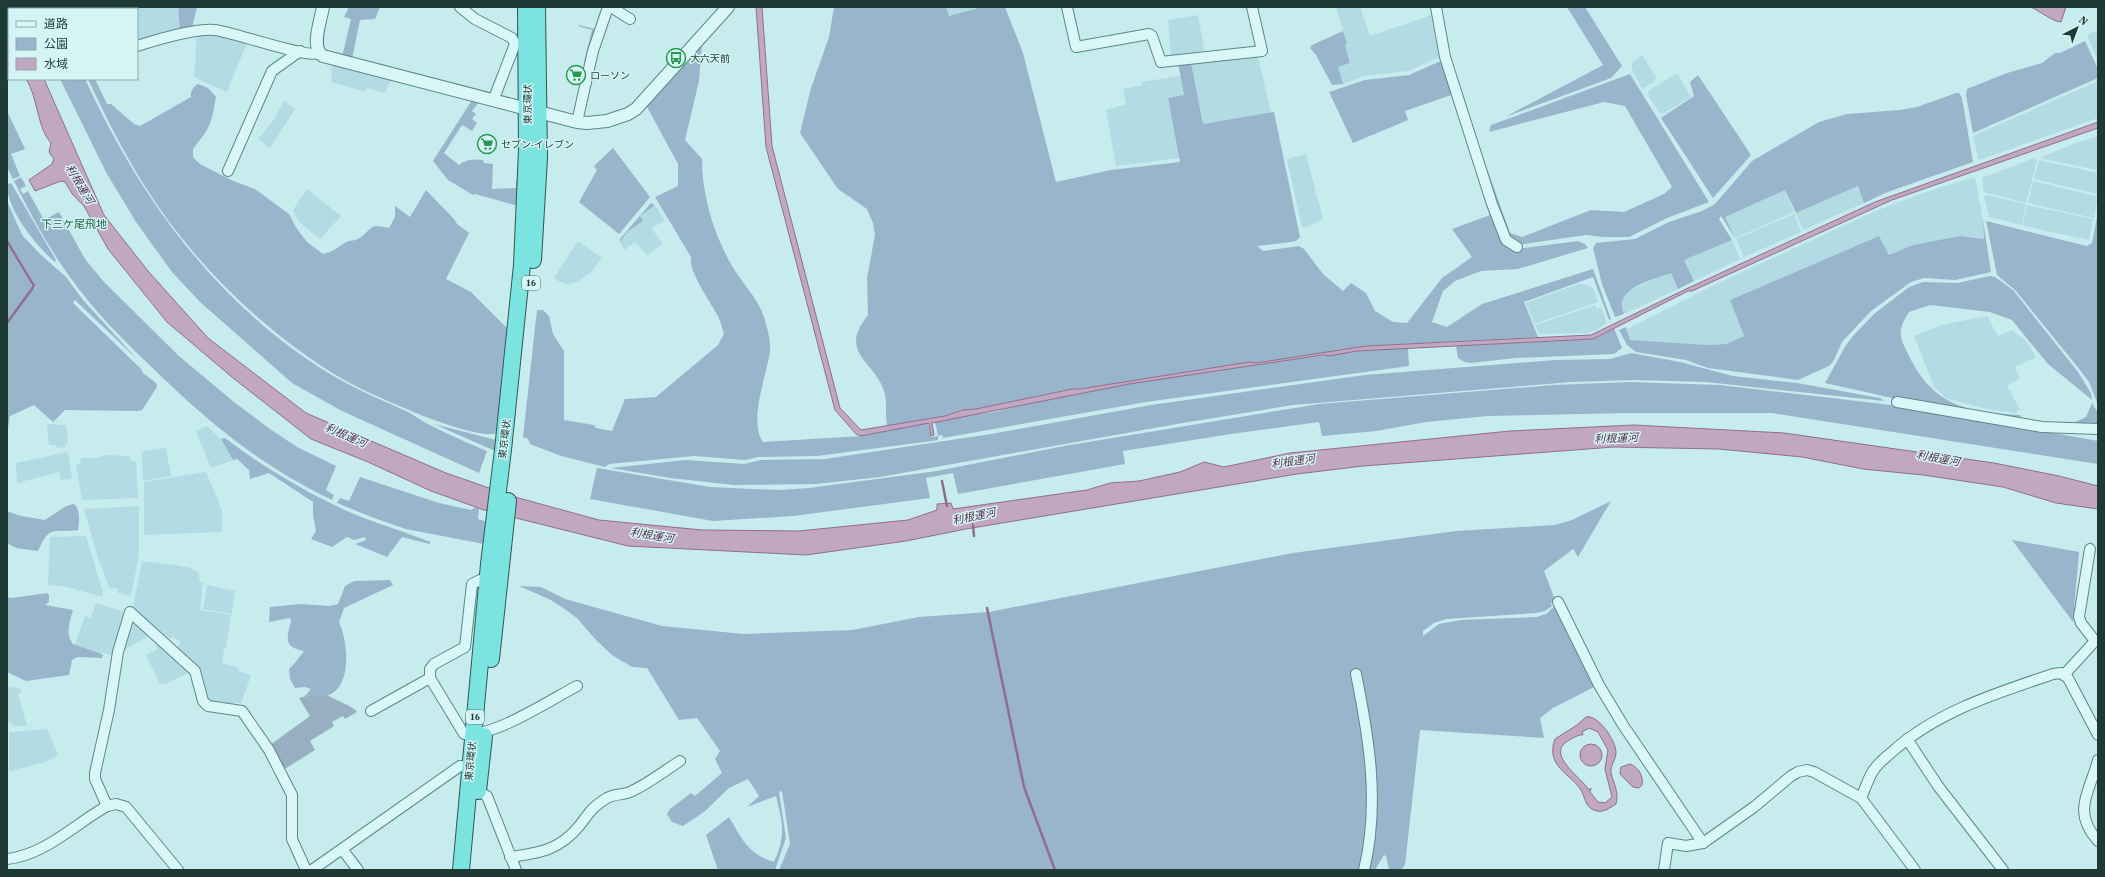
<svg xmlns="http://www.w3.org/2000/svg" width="2105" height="877" font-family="'Source Serif 4','Noto Sans JP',serif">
	<rect width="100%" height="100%" fill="#c6ecee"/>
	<!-- farmland -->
	<g fill="#b3dbe4">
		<polygon points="101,7 178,7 180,30 137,42 137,9 99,9"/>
		<polygon points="946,7 983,7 949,16"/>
		<polygon points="1336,7 1360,7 1370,36 1432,15 1440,57 1408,71 1364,76 1343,84 1338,67 1350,63 1345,45 1347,44"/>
		<polygon points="1198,15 1205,55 1171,59 1168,20"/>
		<polygon points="2098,30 2098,61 2087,35"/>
		<polygon points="197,33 248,40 227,92 194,77"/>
		<polygon points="1642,55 1656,77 1654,82 1642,89 1631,67 1633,62"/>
		<polygon points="1258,56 1271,113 1203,124 1191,62"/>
		<polygon points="332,64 371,74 391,80 385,93 367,88 366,92 331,82"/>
		<polygon points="1677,73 1691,97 1664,113 1660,113 1649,97 1648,91"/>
		<polygon points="1180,76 1184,95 1168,98 1180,158 1116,166 1106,110 1126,104 1123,89 1142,85 1141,82"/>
		<polygon points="2098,81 2098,118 1979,160 1973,136"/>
		<polygon points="284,101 295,109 270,148 258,139 273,121"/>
		<polygon points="2098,136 2098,170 2039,158 2073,144"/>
		<polygon points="1306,154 1323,219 1306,227 1302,227 1287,159"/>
		<polygon points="2034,158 2037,161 2026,203 1984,192 1982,178"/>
		<polygon points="2039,160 2098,173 2098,194 2034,179"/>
		<polygon points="1975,177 1983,220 1984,239 1960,236 1913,245 1889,255 1879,236 1730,300 1744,336 1726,344 1708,345 1630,340 1627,329 1716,284 1878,210 1929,191"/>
		<polygon points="2033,181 2098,197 2094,218 2028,203"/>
		<polygon points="1858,186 1864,203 1803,230 1796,213"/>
		<polygon points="307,189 341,216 320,239 299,222 293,210"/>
		<polygon points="1785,190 1794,212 1735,238 1724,217"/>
		<polygon points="1986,195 2026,204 2022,225 1989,217 1984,197"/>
		<polygon points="655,205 665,221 651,228 663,244 647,255 635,242 624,250 620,242 627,232 643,221 640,216"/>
		<polygon points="2027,205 2093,219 2089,240 2023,226"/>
		<polygon points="1794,214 1801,232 1744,257 1736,239"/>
		<polygon points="1732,240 1740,259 1694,281 1684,260"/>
		<polygon points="578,241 602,258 591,272 577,282 568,284 560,282 554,278"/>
		<polygon points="1671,272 1678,289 1624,314 1620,307 1621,300 1628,291"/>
		<polygon points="1581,283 1593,288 1598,302 1534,324 1526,303"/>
		<polygon points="1595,305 1597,309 1601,307 1607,323 1596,330 1587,333 1539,334 1535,325"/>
		<polygon points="1987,316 1998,336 2012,330 2026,341 2036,357 2015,367 2020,378 2007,386 2020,409 2015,413 1992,410 1947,399 1934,387 1914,336 1941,325"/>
		<polygon points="47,424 66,425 68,444 66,444 66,447 57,448 56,445 49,445"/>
		<polygon points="207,426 221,439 233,460 211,468 196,431"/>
		<polygon points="166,448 171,476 143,481 142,453 144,451"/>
		<polygon points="68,452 72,479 61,480 59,472 17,483 16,463"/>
		<polygon points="106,455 130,456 131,461 136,461 138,498 82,500 76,464 81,463 80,458 96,458"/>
		<polygon points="206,472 222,510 222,532 144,535 144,482"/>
		<polygon points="139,506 139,555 131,596 118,593 117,588 110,589 98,558 84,509"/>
		<polygon points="86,536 103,593 102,597 68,587 48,585 50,537"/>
		<polygon points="142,561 175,565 190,568 198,572 200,582 203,583 200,610 231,615 226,648 223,648 224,654 222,663 239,668 238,671 251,675 241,704 235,702 230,708 209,703 177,649 181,642 173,637 171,639 146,625 132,612"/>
		<polygon points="207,585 235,591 232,614 203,609"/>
		<polygon points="96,603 125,612 114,656 75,645 85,616 91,618"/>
		<polygon points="132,621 151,635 122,651"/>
		<polygon points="153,639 192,671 165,684 160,684 146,655 158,649"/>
		<polygon points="7,687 20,688 21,693 18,694 27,726 14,726 7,721"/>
		<polygon points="47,729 58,755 46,762 9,771 9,732"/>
	</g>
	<!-- green -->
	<g fill="#99b5cc">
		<polygon points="59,7 94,7 89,9 60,9"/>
		<polygon points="178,7 197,7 192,28 180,30"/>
		<polygon points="349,7 380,7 375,19 360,20 352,59 342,57 351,19 344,17"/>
		<path d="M834,7H946L949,16L982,7H1005L1023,53L1056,182L1111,170L1180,162L1168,98L1184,95L1178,63L1191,62L1203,124L1274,112L1300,237L1296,241L1291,242L1257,246L1263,251L1299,246L1304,249L1323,274L1343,291L1351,283L1366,293L1375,311L1393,322L1407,323L1442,278L1472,257L1452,229L1493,214L1517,249L1578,241L1585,244L1588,248L1518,269L1481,271L1455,281L1443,291L1432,322L1447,327L1482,304L1593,269L1611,319L1609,320L1593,277L1524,302L1538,337L1366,346L1256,363L1249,362L1080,389H1072L976,409L963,410L945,416L887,426C885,415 887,405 885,395C878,361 836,355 868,315L867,278L875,235L873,223L867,209L838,189L800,133L811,88L829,37Z"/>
		<polygon points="1567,7 1585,7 1622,66 1611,78 1505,117 1603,65"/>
		<polygon points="579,25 598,30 588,63 584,62 592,30 578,26"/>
		<polygon points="1343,31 1347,44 1345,45 1350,63 1338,67 1343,84 1332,85 1316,55 1310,48 1312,45"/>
		<polygon points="2085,41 2098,69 2098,78 1973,133 1966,95 1967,89 2007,73 2042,63 2055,53 2060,53"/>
		<path d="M702,42L699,81L685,140L702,159C702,197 714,234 732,266C744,286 761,301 766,324C768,331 771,343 770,351C767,375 748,421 763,442L861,436L928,423L931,437L938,436L935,422L955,417L994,412L1041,400L1161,378L1357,351L1408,348L1409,366L1146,402L943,438L942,435L938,436V440L932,441L817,456L758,457L745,460L694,456L609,464L605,467L561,456L530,444L528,439L523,437L537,310H543L549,316L553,334L564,351V420L594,425L596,428L612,431L625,399L656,397L718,345L724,334C722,328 721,322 718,316C711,303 688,271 691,257L655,197L678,186V164L646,105Z"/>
		<polygon points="1443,60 1454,94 1405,111 1408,120 1353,143 1329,92 1365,80 1409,75"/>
		<polygon points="1630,74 1709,202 1667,218 1629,237 1603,237 1586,235 1518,245 1508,237 1475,135 1510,233 1522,237 1591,210 1624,212 1664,194 1672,187 1625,106 1604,102 1489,132 1491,125"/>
		<polygon points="1698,75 1751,155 1713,198 1661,118 1694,96 1690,82"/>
		<path d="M60,79H85C140,198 216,304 330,374C355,389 382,400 408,412C417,417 425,423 434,427C451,436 469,443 487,451L479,473L342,411L292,383L200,302L172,272L136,222L107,174Z"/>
		<path d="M88,79H95L107,104H111L134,124L140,126L191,97C190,92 193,87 198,84L208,88L216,97C211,124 211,127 193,149V157L200,164L231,180L255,189L289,214L297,229L307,242L323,254C333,252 338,247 346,242C350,240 355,241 358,239C373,230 367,223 389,228L395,217V206L410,217L426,190L454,219L457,224L469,233L446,279L471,292L509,330L497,433C482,439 431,419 416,413C385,400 354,387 326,369C255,323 191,259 146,188C124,153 105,116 88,79Z"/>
		<path d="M1956,93H1959L1962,98L1973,162L1885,193L1864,203L1858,186L1796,213L1785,190L1725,217L1735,238L1721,216L1719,219L1732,240L1684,260L1694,281L1678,289L1671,273C1653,280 1612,288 1624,314L1615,317L1602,284L1593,248L1596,243L1635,239L1669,222L1702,211L1715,204L1752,161L1819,122L1847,114L1900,110L1917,107Z"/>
		<path d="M472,100L479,102L472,111L476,114L472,119L477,123L472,131L462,125L444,153L459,165C467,159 473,159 483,160L484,163L493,164L492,189L516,188V181H519L518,206L475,194L473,195L448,180L433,161Z"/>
		<polygon points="7,111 25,149 11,154 20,176 13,179 7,167"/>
		<polygon points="613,148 650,197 619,234 579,202 597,170 594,166"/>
		<path d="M21,177L26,186L20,189L23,194L28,191L44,220L59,212L85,259L104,282L179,356L234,402L270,429L297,447L336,466L326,490L334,495L332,500C268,470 214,427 163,378C135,351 106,324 82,293C55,259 33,220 14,181Z"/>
		<path d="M11,183L56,260L55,262C36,246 7,210 7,185Z"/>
		<polygon points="7,201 22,235 40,254 66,277 83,300 137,359 75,300 73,303 141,369 143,373 156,383 157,387 142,410 138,411 65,410 53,422 34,405 10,416 7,434 7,243 34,289 36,287 8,240"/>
		<polygon points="651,203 655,205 640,216 643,221 627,232 620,242 620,239"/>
		<polygon points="2098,212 2098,405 2089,382 2080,370 2016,291 1997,275 1986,221 2087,246 2092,243"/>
		<polygon points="1983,220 1991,272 1955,280 1924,278 1911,282 1871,311 1842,342 1833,362 1829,366 1798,380 1708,368 1686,360 1636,352 1627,345 1619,330 1626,327 1630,340 1708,345 1726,344 1744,336 1730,300 1879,236 1889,255 1913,245 1960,236 1984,239"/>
		<path d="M1990,276L1995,277L2013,290L2078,372L2091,393L2092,400L2048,364L2012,320L1990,312L1930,305L1909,312C1897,331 1899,336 1909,356C1934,407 1968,412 2020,415L2023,420L1901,400L1825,383L1846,345L1853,336L1874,314L1909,287L1923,282L1957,283Z"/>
		<polygon points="1614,328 1622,348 1614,354 1515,358 1471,363 1464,362 1458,358 1456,346 1593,339"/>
		<polygon points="1631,353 1680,362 1733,376 1797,383 1880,398 1884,401 1706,382 1635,380 1571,382 1293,405 1177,424 880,477 816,484 734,485 670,478 611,468 686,460 744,464 761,460 825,459 991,434 1151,405 1365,375 1556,360 1610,359"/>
		<polygon points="1629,382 1719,385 1908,407 2098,441 2098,464 1772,413 1628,413 1488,416 1426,422 1376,431 1322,436 1319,422 1231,434 1123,451 1125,464 958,494 953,473 926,478 930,498 793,516 713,521 590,499 597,468 710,487 778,490 809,488 937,471 1064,446 1319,404 1554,385"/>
		<polygon points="2092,403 2098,413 2098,426 2071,424 2086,417"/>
		<polygon points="434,424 496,440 495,451"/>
		<path d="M225,438C263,467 305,492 349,512C375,523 403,531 430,542V544L402,537L387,557L355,544L366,540L365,537L354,540L347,537L332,547L311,539L316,531L313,515V502L269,473L250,479L249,470L237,459L233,460L221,439Z"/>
		<polygon points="360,477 439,503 471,510 476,507 479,509 478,519 487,522 484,544 406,529 374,518 337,503 340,498 349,501"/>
		<path d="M1611,501L1578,557L1573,549L1544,571L1554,597L1551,604L1552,606L1545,611L1536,613L1446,619L1434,623L1423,631V636L1439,624L1461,620L1537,617L1546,614L1556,605L1596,686L1553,708L1540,718L1544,738L1420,730L1405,865L1401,870L1389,869L1386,856L1384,855L1375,870H779L790,844L782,791L779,792L786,838L775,870H718L706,835L729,817C742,839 748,854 774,862C786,835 783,824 776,796L747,807L759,796L748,779L729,788L704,812L683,826L672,822L667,814L670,809L691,793L695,796L722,773L715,759L720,751L697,718L679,720L647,668L632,667L612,655L595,639L577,618L566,610L551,600L519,586L541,587L565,599L662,626L744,634L852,630L919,617L989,612L1293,553L1456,531L1555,525L1572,520Z"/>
		<path d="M74,504C81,511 79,521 78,530C52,534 51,523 38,551L16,548L7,543V511L21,516L45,520L66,506Z"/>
		<polygon points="2012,540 2079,552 2073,622"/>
		<path d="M390,580L393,585L344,608L339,622C349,644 354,697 318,697L315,694L304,697L311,689L305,687L295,688L290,679L289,669L294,664L304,651C283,647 287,638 291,621L290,618L269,622L270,607L301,604L330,606L338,604L345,586L354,581Z"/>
		<path d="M47,593L49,595V602L45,605L73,610C70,621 65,634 73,644L100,653L103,655L102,658L77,657L72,660L69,675L26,681L7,672V597L12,598Z"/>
	</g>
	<!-- cemetery -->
	<path fill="#98aec1" d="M316,694L319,697L327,695C335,700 353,706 357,712L345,719L343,716L332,722L334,726L310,741L315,750L283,770L270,745L310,716L299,698Z"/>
	<!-- water -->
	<g fill="#c2a7c0" stroke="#906e8d" fill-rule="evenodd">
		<polygon points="756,7 762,7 772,146 840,408 861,430 945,416 963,410 976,409 1072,389 1080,389 1249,362 1256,363 1366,346 1591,335 1686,289 1875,202 2098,122 2098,128 1892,200 1692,291 1688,291 1593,339 1357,351 1329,356 1323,355 1129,384 932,423 934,435 931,436 929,423 861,436 856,434 835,410 766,147"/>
		<path d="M2031,7H2066L2061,22C2054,22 2039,11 2031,7Z"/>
		<polygon points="7,20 9,24 9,54 7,51"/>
		<path d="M26,79H44L104,215L148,271L208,338L306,413L446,473L515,497L599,520L702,530L799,531L908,520L937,510V504L951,503L953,509L1087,490L1110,483L1139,481L1180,472L1204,462L1224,467L1290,453L1510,431L1634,425L1784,433L1994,463L2059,476L2098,486V509L2056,503L2003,487L1923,475L1863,469L1802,457L1719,449L1614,447L1363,466L1297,474L966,529L906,541L806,555L628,546L484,510L431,491L368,462L311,439L233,378L167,322L108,249L84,206L73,195L65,182L61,181L35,191L29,180L52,164L54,159L49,152L51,143C37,128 38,97 26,79Z"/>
		<path d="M1586,717C1598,714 1616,741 1616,752C1616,760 1610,765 1611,773C1614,785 1619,791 1616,804C1610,808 1602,814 1594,810C1585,807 1585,797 1581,790C1570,773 1545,766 1555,739L1577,725ZM1589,728L1598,732L1608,750L1605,769L1612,797L1605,803L1598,802L1590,792L1591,788L1589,790C1583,779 1547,756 1566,742C1571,739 1579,734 1583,735L1582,732Z"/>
		<circle cx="1591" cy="755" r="11"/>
		<path d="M1630,764C1638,767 1644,776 1642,785L1639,788L1633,787L1620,774L1621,767Z"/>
	</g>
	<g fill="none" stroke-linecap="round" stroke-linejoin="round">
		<!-- stream -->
		<g stroke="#906e8d" stroke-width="2.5">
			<polyline points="7,241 34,286 7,323"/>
			<polyline points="942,481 947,506"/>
			<polyline points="973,525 974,536"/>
			<polyline points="987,608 1024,787 1055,870"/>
		</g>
		<!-- minor casing -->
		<g stroke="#5b8984" stroke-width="12">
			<g id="minor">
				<polyline points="54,7 55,9"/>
				<polyline points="460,7 475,19 512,38 515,44 493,101"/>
				<polyline points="611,7 630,19"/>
				<polyline points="1067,7 1076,47 1149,34 1152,36 1161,62 1262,51 1252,7"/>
				<polyline points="1436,7 1445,57 1492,204 1506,240 1517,247"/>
				<path d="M137,46C156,40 195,28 215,30C233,32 308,59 319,53"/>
				<polyline points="577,122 593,51 608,7"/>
				<polyline points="228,171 272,71 300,51"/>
				<polyline points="1897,402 2042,427 2098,429"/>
				<path d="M480,580L472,584L465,647L434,664L430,669V678L464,734C493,738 550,700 577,686"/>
				<polyline points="1558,602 1599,685 1623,725 1703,843"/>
				<path d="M1356,674C1369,738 1380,804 1364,870"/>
				<polyline points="2064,675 2095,641 2081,623 2079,617 2090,549"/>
				<polyline points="371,711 430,678"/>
				<polyline points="1907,739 1938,786 2003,870"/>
				<path d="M2098,760C2090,792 2071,811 2098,841"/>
				<polyline points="473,790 478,791 487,796 516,870"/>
				<path d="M1861,798C1865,789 1868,779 1873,771C1878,763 1886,757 1893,751C1938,711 1997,693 2053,674L2061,673L2068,678L2098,735"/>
				<polyline points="107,806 95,779 95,773 109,710 118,652 130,612 195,671 203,701 208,706 242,711 269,750 292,795 292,839 306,870"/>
				<polyline points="342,849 358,870"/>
				<path d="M510,857C540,853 560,850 580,825C590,812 591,808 607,798C614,794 623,795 630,792C648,784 664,771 680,761"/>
				<path d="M7,859C45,855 75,824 107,806L116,804L126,807L178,870"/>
				<polyline points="312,870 460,766 475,767"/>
				<polyline points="1664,870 1668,843 1686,846 1703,843 1754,807 1791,776 1798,772 1807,770 1814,772 1861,798 1915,870"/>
			</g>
		</g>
		<!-- tertiary casing -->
		<g stroke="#5b8984" stroke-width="14">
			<path id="tertiary" d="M323,7C321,20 310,48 323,56L577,122L587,123L607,121L628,114L636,109L728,7"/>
		</g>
		<!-- trunk casing -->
		<g stroke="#305750" stroke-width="18">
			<g id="trunk">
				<polyline points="533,260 539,158 537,7"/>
				<polyline points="491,659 508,501"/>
				<polyline points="478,791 484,736"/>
				<polyline points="461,870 489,564 503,450 522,265 527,150 526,7"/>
			</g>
		</g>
		<!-- minor -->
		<use href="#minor" stroke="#d9f7f9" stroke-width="10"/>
		<!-- tertiary -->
		<use href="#tertiary" stroke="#d9f7f9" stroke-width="12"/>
		<!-- trunk -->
		<use href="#trunk" stroke="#7be4e0" stroke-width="16"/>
	</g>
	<!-- icons -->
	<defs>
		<g id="bus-ring" transform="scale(1)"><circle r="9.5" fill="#d5f4f5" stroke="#2c9851" stroke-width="1.5"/><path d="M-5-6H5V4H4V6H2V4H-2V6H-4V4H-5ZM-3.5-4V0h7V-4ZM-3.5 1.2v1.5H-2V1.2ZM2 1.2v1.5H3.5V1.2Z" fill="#2c9851"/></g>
		<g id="supermarket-ring" transform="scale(1)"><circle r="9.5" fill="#d5f4f5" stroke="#2c9851" stroke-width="1.5"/><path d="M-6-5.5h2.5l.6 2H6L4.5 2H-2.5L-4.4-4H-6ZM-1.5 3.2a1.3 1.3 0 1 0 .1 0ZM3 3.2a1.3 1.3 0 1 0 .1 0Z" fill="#2c9851"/></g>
	</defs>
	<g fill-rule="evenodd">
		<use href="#bus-ring" x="676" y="58"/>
		<use href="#supermarket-ring" x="576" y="75"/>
		<use href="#supermarket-ring" x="487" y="144"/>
	</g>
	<g text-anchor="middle" stroke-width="3" stroke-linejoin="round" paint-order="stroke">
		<!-- shield labels -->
		<g fill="#d5f4f5" stroke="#56726f" stroke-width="1">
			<rect x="522" y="276" width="18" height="14" rx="3"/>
			<rect x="466" y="710" width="18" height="14" rx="3"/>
		</g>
		<g font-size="9" font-weight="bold" fill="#1f3a35">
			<text x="531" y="286">16</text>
			<text x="475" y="720">16</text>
		</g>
		<!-- poi labels -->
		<g font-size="10" fill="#1f3a35" stroke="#d5f4f5" text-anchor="start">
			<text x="690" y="62">大六天前</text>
			<text x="590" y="79">ローソン</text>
			<text x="501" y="148">セブン-イレブン</text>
		</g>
		<!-- street labels -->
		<g font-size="10" fill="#1f3a35" stroke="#d5f4f5">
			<text transform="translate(527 104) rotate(-90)" y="4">東京環状</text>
			<text transform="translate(504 439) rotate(-83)" y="4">東京環状</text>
			<text transform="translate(470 761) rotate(-84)" y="4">東京環状</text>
		</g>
		<!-- water labels -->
		<g font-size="11" font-style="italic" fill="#592f4d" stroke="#d5f4f5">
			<text transform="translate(80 184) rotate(59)" y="4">利根運河</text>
			<text transform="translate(346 435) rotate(23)" y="4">利根運河</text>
			<text transform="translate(1616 438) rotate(-2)" y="4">利根運河</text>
			<text transform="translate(1938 458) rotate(10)" y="4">利根運河</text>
			<text transform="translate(1293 461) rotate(-8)" y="4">利根運河</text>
			<text transform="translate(974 516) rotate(-12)" y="4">利根運河</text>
			<text transform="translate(652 535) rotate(9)" y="4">利根運河</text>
		</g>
		<!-- neighbourhood labels -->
		<g font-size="11" fill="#1f6647" stroke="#d5f4f5">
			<text x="74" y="228">下三ケ尾飛地</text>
		</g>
	</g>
	<!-- border -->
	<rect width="2105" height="877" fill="none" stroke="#1f3a35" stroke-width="16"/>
	<!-- legend -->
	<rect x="8" y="8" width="130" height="72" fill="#d5f4f5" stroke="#8caaa8"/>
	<rect x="16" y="21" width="20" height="6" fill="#d9f7f9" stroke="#8caaa8"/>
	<text x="44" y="28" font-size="12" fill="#1f3a35">道路</text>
	<rect x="16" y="38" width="20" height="12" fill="#99b5cc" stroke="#8caaa8"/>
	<text x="44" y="48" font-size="12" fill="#1f3a35">公園</text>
	<rect x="16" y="58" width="20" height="12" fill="#c2a7c0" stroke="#8caaa8"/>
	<text x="44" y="68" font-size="12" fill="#1f3a35">水域</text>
	<!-- north arrow -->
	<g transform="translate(2077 28) rotate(42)" stroke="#d5f4f5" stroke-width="3" paint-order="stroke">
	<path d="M0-3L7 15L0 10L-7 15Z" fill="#1f3a35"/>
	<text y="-6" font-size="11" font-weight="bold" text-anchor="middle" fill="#1f3a35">N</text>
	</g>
</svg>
